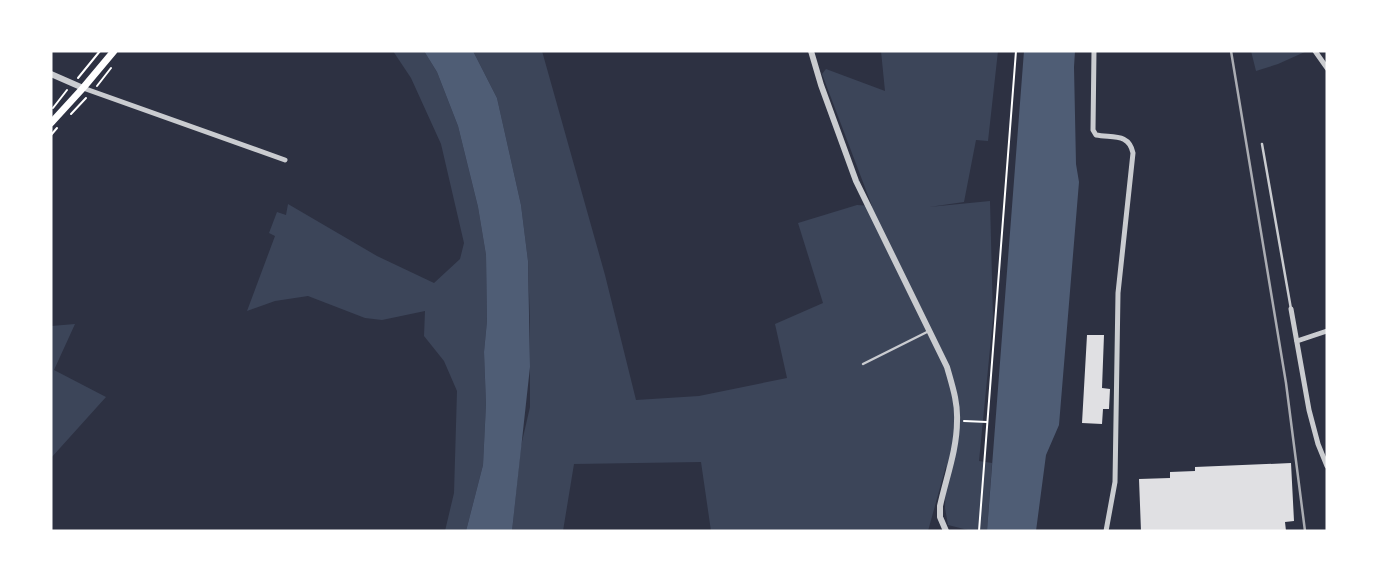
<svg xmlns="http://www.w3.org/2000/svg" width="1378" height="582" font-family="Signika,sans-serif">
	<rect width="100%" height="100%" fill="#2d3142"/>
	<!-- green -->
	<g fill="#3c4559">
		<polygon points="393,51 424,51 437,72 458,126 478,207 486,255 487,321 484,352 486,404 483,465 466,531 445,531 454,493 457,391 444,361 424,336 425,311 382,320 365,318 308,296 275,301 247,311 275,236 269,233 277,212 286,215 288,204 377,256 434,283 460,259 464,243 441,144 411,78"/>
		<polygon points="473,51 542,51 605,275 636,400 699,396 787,378 775,324 823,303 798,223 857,205 872,206 822,74 826,69 885,91 881,51 998,51 988,141 976,140 964,202 929,207 990,201 993,318 979,461 992,463 987,531 972,531 948,525 945,508 946,466 928,531 711,531 701,462 574,464 563,531 512,531 521,446 530,407 530,324 528,261 521,205 497,98"/>
		<polygon points="1251,51 1307,51 1278,64 1256,71"/>
		<polygon points="75,324 54,370 106,397 51,458 51,326"/>
	</g>
	<!-- water -->
	<g fill="#4f5d75">
		<polygon points="424,51 473,51 497,98 521,205 528,261 530,367 512,531 466,531 483,465 486,404 484,352 487,321 486,255 478,207 458,126 437,72"/>
		<polygon points="1024,51 1075,51 1074,67 1076,164 1079,182 1059,425 1046,455 1036,531 987,531"/>
	</g>
	<!-- building -->
	<g fill="#e0e0e3">
		<polygon points="1087,335 1104,335 1102,388 1110,389 1109,409 1103,409 1102,424 1082,423"/>
		<polygon points="1291,463 1294,521 1285,522 1286,531 1141,531 1139,479 1170,478 1170,472 1195,471 1195,467"/>
	</g>
	<g fill="none" stroke-linecap="round" stroke-linejoin="round">
		<!-- path -->
		<g stroke="#fff" stroke-width="2">
			<polyline points="78,78 100,51"/>
			<polyline points="97,86 111,68"/>
			<polyline points="53,108 67,90"/>
			<polyline points="71,114 86,98"/>
			<polyline points="51,135 57,128"/>
			<polyline points="964,421 987,422"/>
			<polyline points="979,531 1016,51"/>
		</g>
		<!-- service -->
		<g stroke="#caccd0" stroke-width="2.5">
			<polyline points="1262,144 1291,309"/>
			<polyline points="863,364 929,331"/>
		</g>
		<!-- minor -->
		<g stroke="#caccd0" stroke-width="5">
			<path d="M1094,51L1093,130L1096,135C1113,138 1129,133 1133,153L1118,293L1115,482L1106,531"/>
			<polyline points="1315,51 1327,68"/>
			<polyline points="83,88 285,160"/>
			<polyline points="1291,309 1309,410 1318,444 1327,466"/>
			<polyline points="1297,341 1327,331"/>
		</g>
		<!-- tertiary -->
		<g stroke="#caccd0" stroke-width="6">
			<path d="M811,51L821,85L856,181L947,367C952,385 958,402 957,421C957,450 946,478 940,506V517L946,531"/>
			<polyline points="51,74 83,88"/>
		</g>
		<!-- secondary -->
		<polyline stroke="#fff" stroke-width="7" points="51,123 83,88 114,51"/>
		<!-- rail -->
		<polyline stroke="#abadb3" stroke-width="2.5" points="1231,51 1286,383 1305,531"/>
	</g>
	<!-- border -->
	<rect width="1378" height="582" fill="none" stroke="#ffffff" stroke-width="105"/>
</svg>
